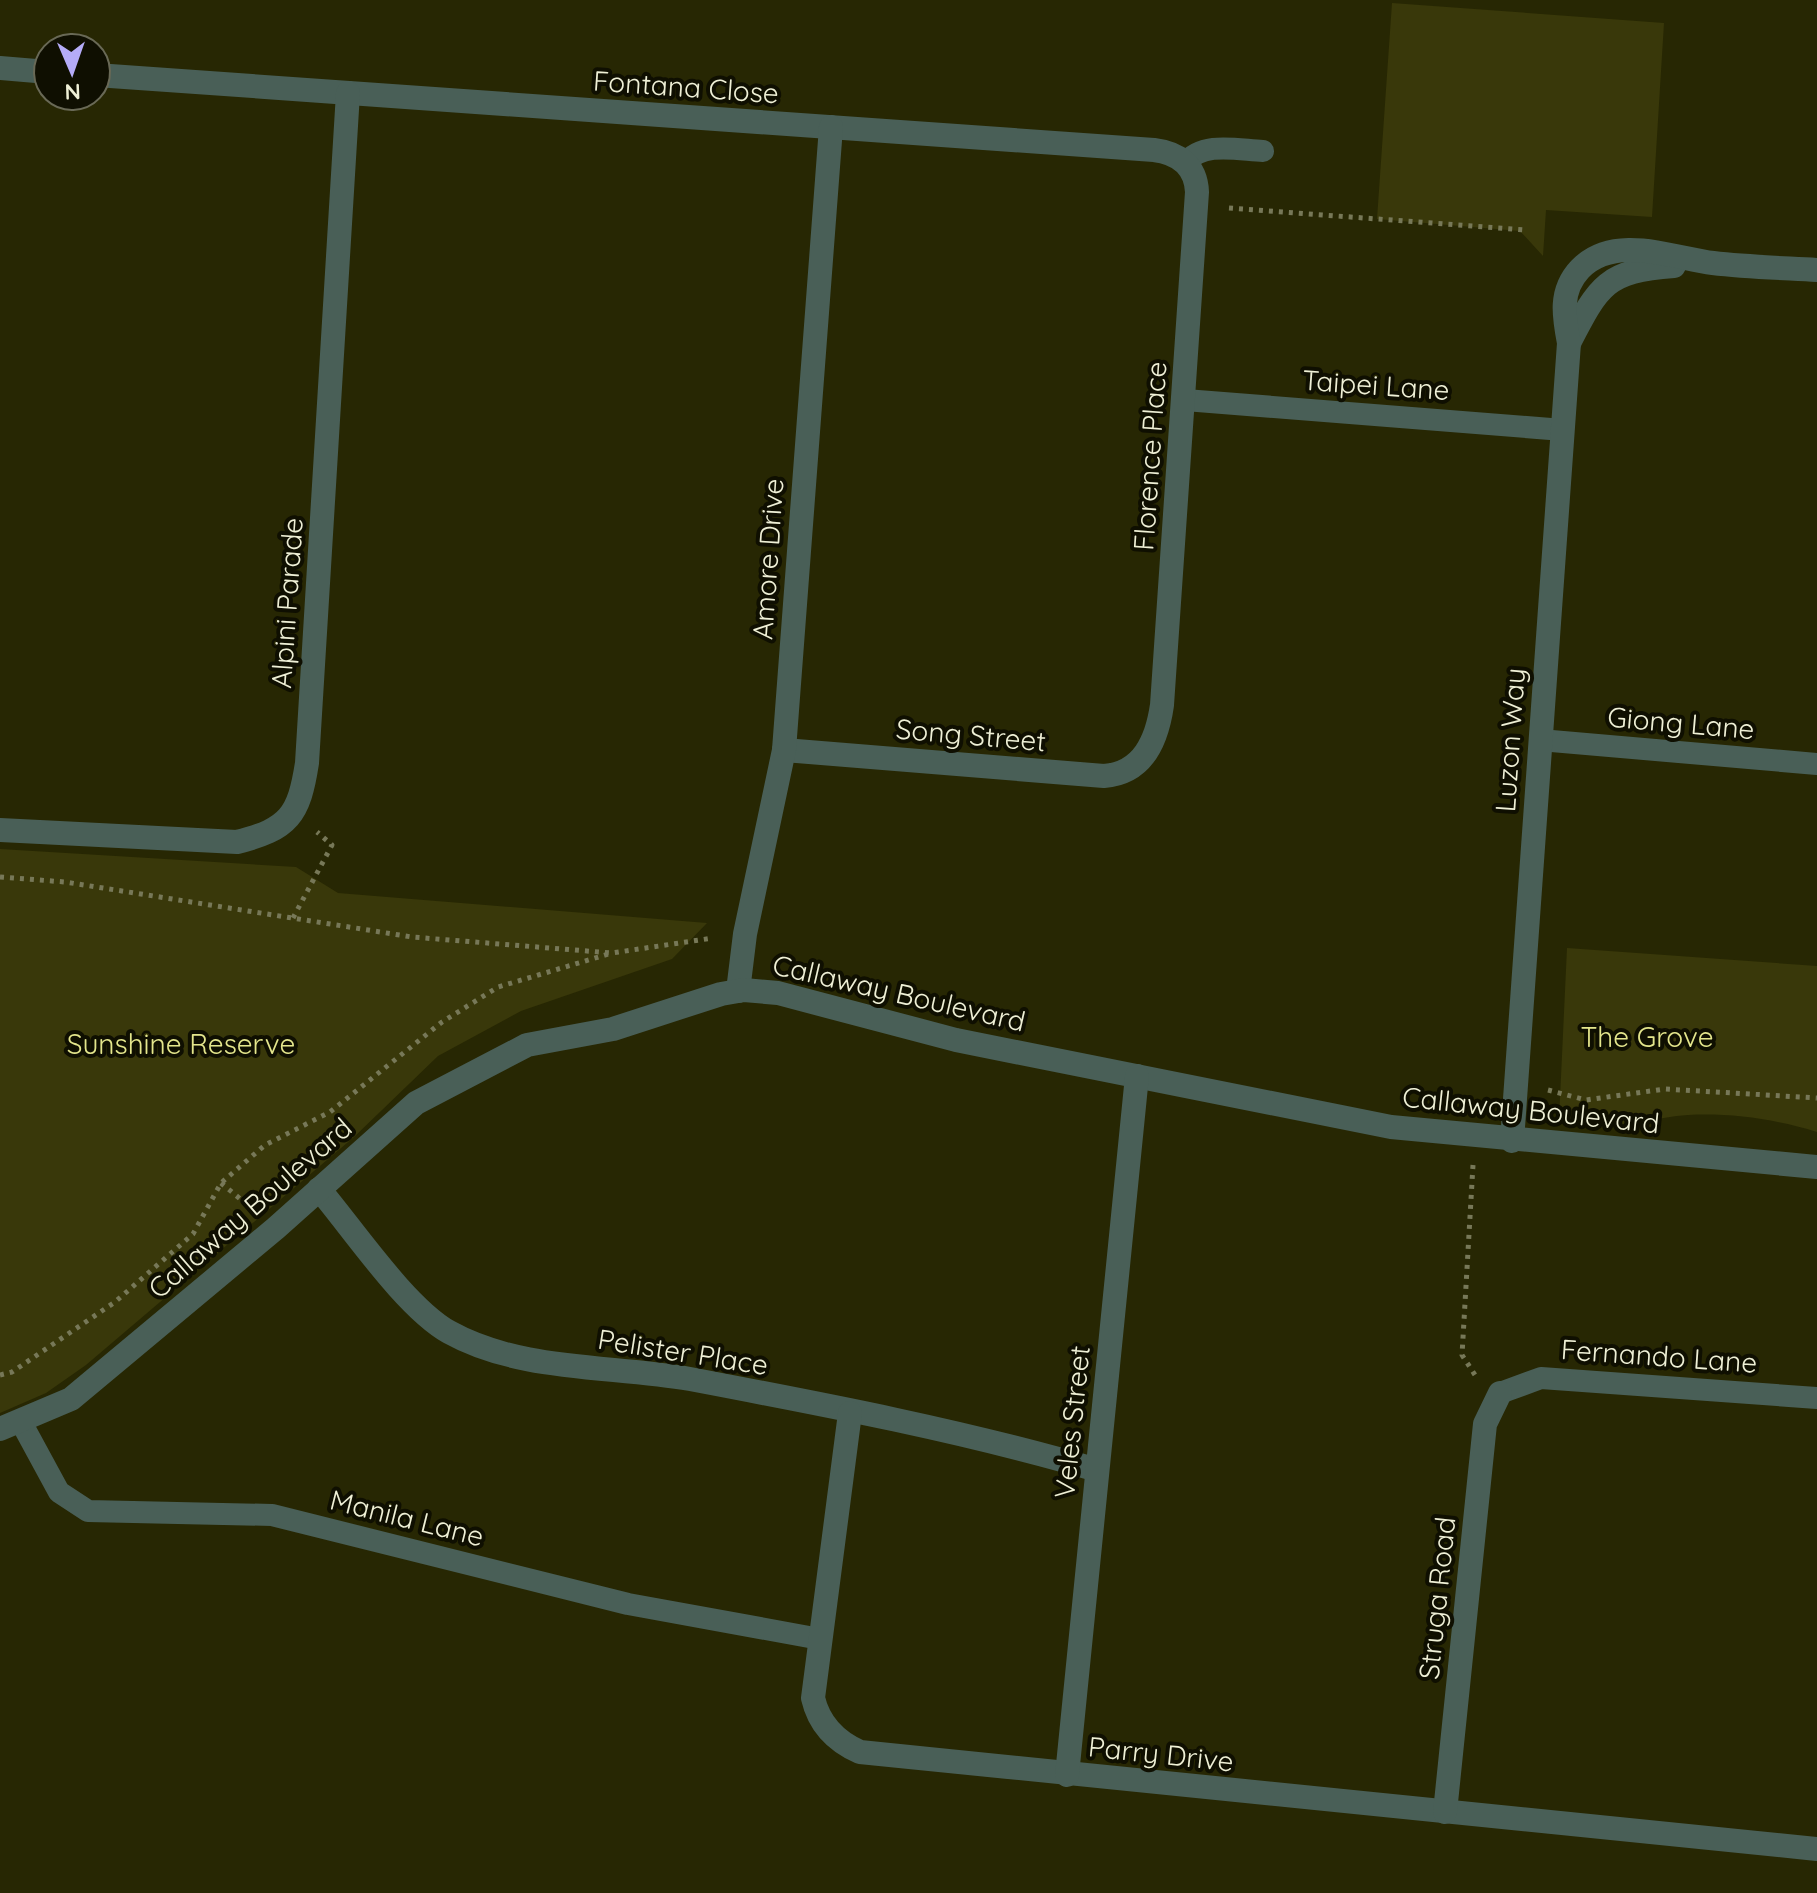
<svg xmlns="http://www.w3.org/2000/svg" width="1817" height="1893" font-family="Quicksand,sans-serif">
	<rect width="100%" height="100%" fill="#272703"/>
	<!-- green -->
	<g fill="#39380a">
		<polygon points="1392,3 1664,23 1652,217 1546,210 1543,256 1520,231 1377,219"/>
		<polygon points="0,849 296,867 338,893 707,923 672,959 521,1011 438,1056 354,1137 86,1365 46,1393 0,1413"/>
		<path d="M1567,948L1817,966V1132C1775,1119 1732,1113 1688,1115C1644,1118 1602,1137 1559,1120Z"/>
	</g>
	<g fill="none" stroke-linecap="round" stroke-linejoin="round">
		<!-- path -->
		<g stroke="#777858" stroke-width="5" stroke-dasharray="4 6" stroke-linecap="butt">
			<polyline points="1229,208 1526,230"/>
			<polyline points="0,877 65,882 412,937 612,953 713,938"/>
			<polyline points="293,918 332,845 317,832"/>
			<polyline points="1548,1090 1586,1100 1665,1089 1817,1098"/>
			<polyline points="1473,1165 1462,1355 1475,1375"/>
			<polyline points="221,1183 250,1207"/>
			<polyline points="0,1375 12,1372 115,1302 193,1234 221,1183 265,1145 330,1112 442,1022 498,987 612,953"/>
		</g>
		<!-- lane -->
		<g stroke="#495f57" stroke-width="22">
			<path d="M1186,163C1202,141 1238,150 1263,151"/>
			<polyline points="1185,400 1563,430"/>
			<polyline points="1540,740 1817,764"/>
			<polyline points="1500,1393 1541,1378 1817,1398"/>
			<polyline points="21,1422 59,1492 88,1511 272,1515 628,1604 820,1639"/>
		</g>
		<!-- street -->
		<g stroke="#495f57" stroke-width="24">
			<polyline points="0,68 48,72"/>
			<path d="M96,75L1154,150C1179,153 1196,166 1197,192L1162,705C1157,740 1143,773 1104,776L784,750"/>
			<path d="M1569,343C1599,285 1606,271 1674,266"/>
			<path d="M0,830L237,842C289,829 299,815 307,763L348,93"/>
			<polyline points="738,991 745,934 784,750 831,127"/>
			<path d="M1512,1141L1569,343C1564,317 1559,291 1580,269C1614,234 1670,257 1713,263C1747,267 1783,268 1817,270"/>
			<path d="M319,1189C353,1229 405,1307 449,1332C521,1372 611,1365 690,1379C827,1405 964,1431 1097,1470"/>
			<path d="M850,1413L813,1698C819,1724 835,1741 860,1752L1817,1849"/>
			<polyline points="0,1429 71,1399 276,1228 416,1103 527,1045 613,1029 721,994 744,990 778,993 956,1040 1391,1127 1817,1167"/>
			<polyline points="1067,1775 1137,1076"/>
			<polyline points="1445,1812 1485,1424 1500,1393"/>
		</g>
	</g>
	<g text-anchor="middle" stroke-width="8" stroke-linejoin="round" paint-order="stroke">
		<!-- street labels -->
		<g font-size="28" fill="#eff0d6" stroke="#0f0f01">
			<text transform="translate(686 87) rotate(4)" y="10">Fontana Close</text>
			<text transform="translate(1376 385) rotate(4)" y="10">Taipei Lane</text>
			<text transform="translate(1150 456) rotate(-86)" y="10">Florence Place</text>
			<text transform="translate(768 559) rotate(-86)" y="10">Amore Drive</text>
			<text transform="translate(287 603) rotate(-86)" y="10">Alpini Parade</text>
			<text transform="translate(1681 723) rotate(5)" y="10">Giong Lane</text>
			<text transform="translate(971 735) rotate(5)" y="10">Song Street</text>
			<text transform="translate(1510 740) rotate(-86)" y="10">Luzon Way</text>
			<text transform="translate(899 993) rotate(13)" y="10">Callaway Boulevard</text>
			<text transform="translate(1531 1110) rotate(6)" y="10">Callaway Boulevard</text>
			<text transform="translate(250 1208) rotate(-41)" y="10">Callaway Boulevard</text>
			<text transform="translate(683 1352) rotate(9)" y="10">Pelister Place</text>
			<text transform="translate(1659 1356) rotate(4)" y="10">Fernando Lane</text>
			<text transform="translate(1072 1422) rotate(-84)" y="10">Veles Street</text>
			<text transform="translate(407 1518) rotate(14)" y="10">Manila Lane</text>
			<text transform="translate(1437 1598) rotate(-84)" y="10">Struga Road</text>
			<text transform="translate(1161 1754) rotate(6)" y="10">Parry Drive</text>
		</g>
		<!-- park labels -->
		<g font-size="28" fill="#e4e68c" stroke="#0f0f01">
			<text x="1647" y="1047">The Grove</text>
			<text x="181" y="1054">Sunshine Reserve</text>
		</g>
	</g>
	<!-- north arrow -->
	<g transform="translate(72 72) rotate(178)"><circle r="38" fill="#0f0f01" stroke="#696956" stroke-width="2"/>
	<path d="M0-6L14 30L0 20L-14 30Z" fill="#b5acf8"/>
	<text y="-12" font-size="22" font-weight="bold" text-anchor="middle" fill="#eff0d6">N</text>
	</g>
</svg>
